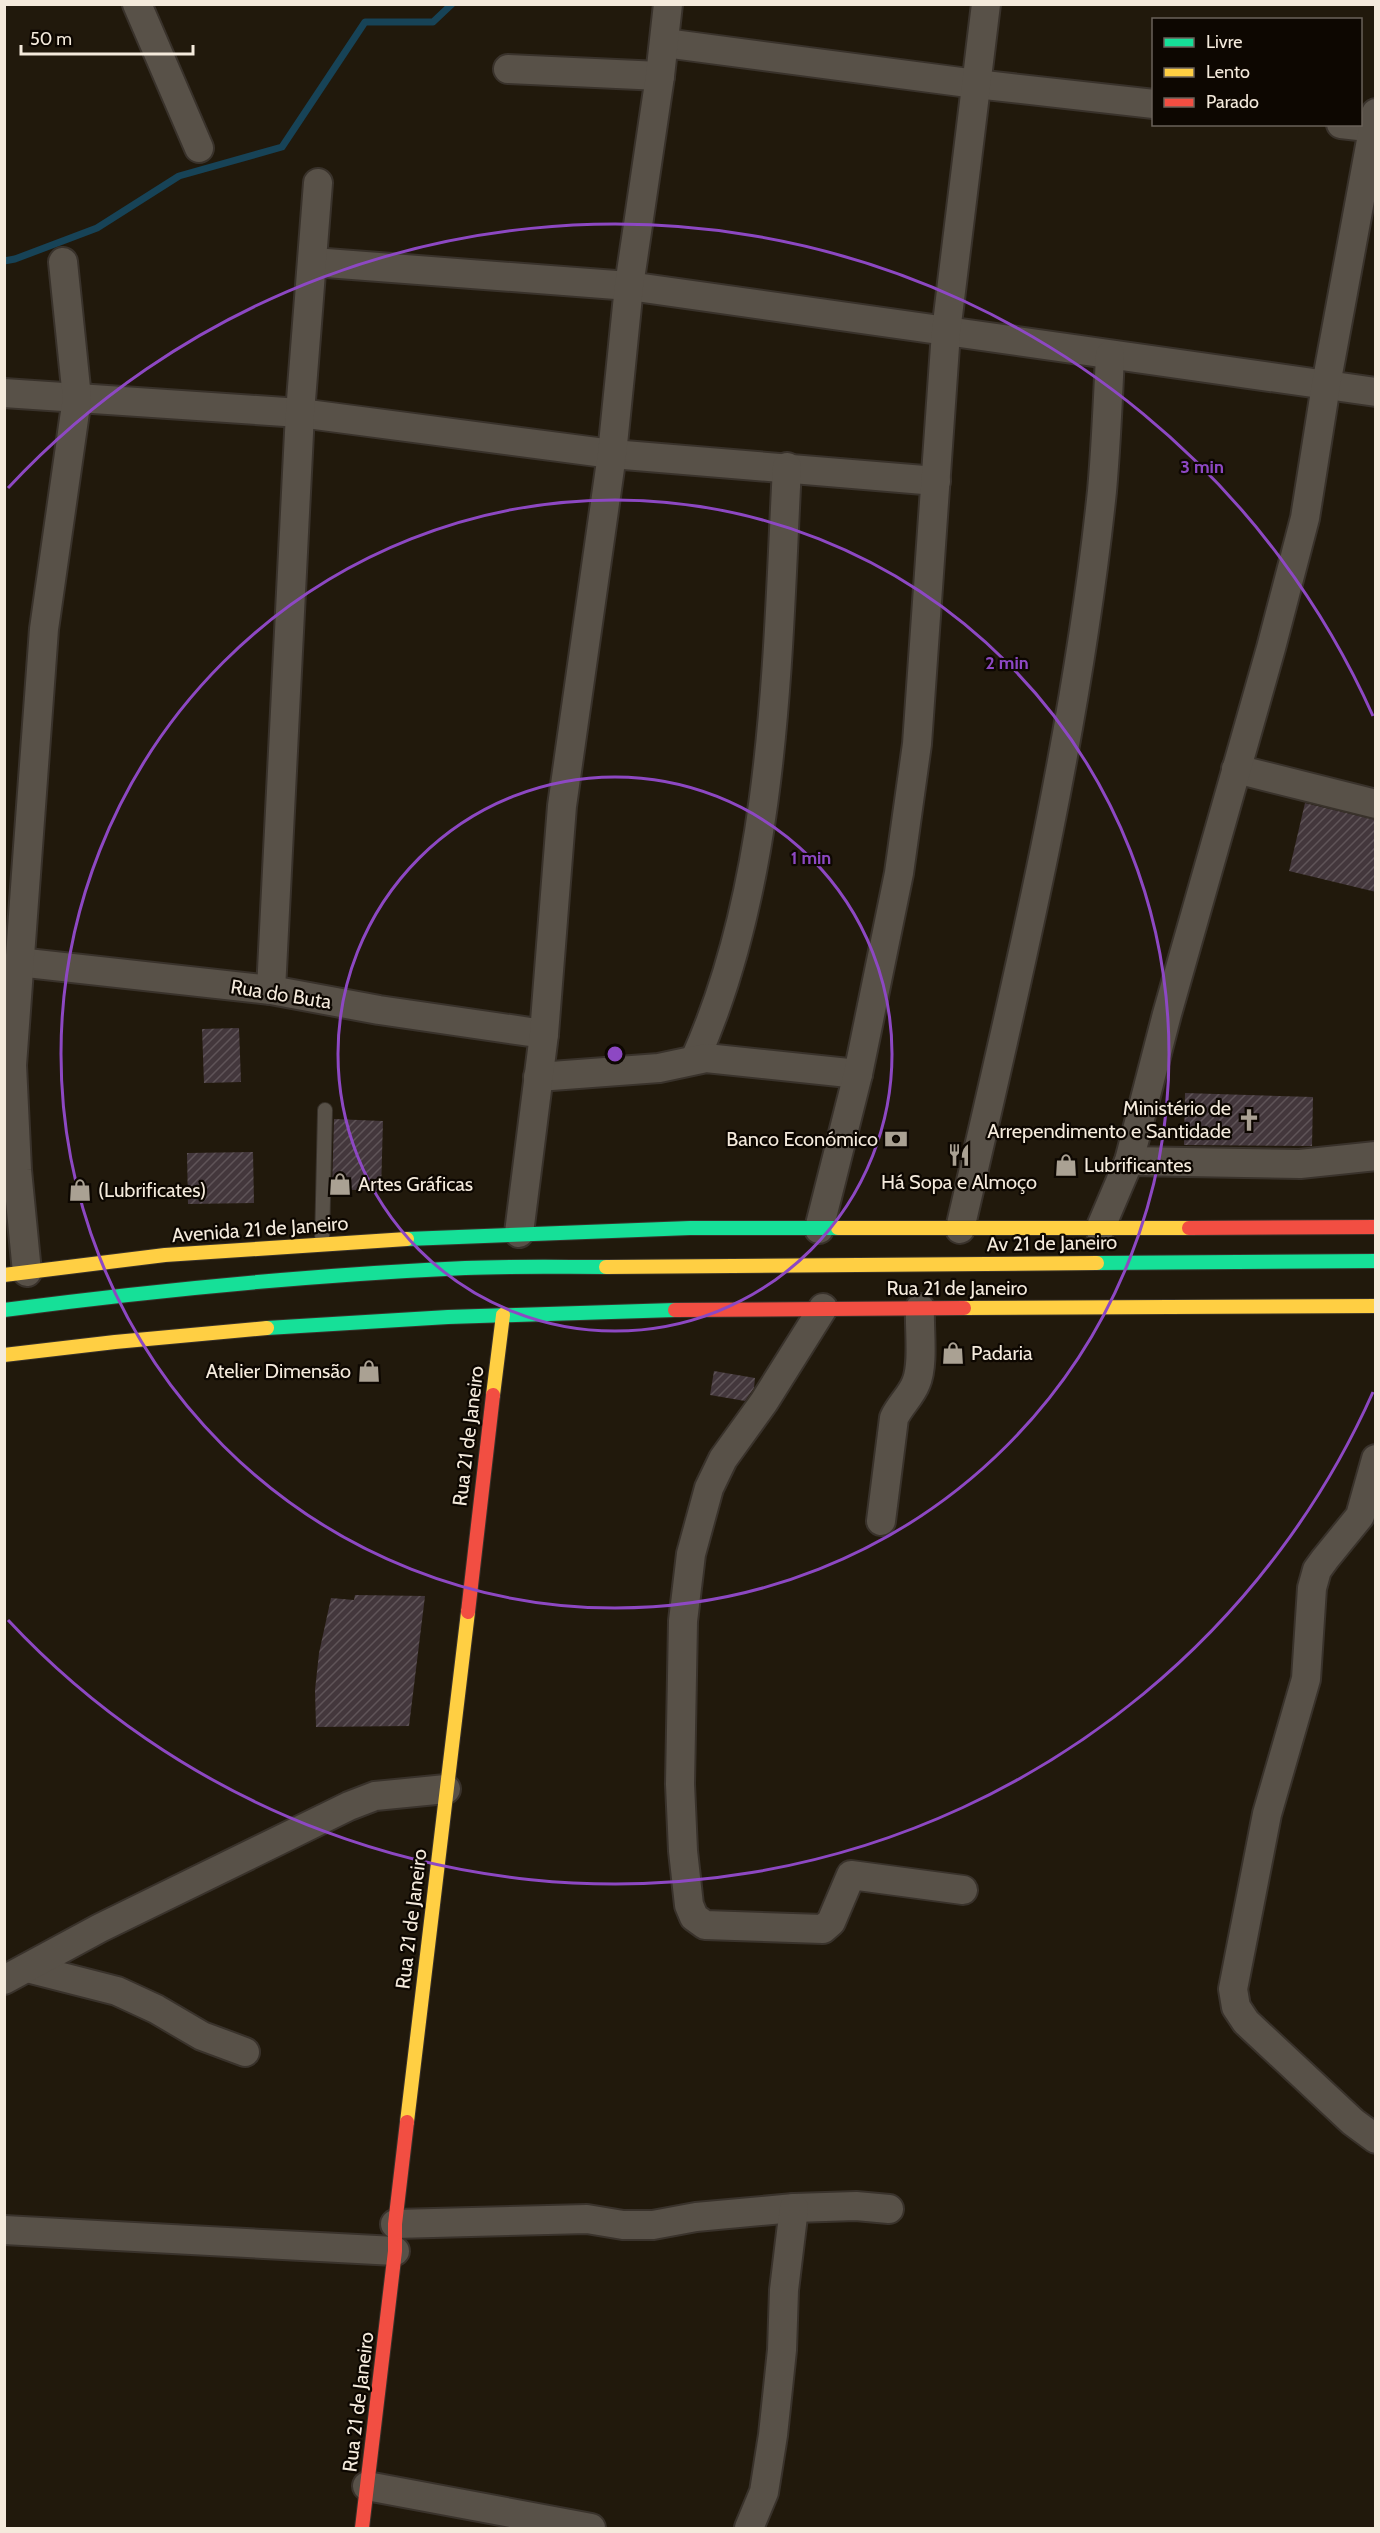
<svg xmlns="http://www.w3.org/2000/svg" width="1380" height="2533" font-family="Cabin,sans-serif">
	<defs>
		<pattern id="building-hatch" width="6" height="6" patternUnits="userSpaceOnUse" patternTransform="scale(1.5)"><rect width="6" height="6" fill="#43373c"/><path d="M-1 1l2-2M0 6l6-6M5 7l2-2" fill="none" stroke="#5f5458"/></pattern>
	</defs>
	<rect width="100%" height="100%" fill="#21190c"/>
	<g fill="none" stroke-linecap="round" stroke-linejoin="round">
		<!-- stream -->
		<polyline stroke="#174357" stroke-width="7" points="4,261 15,259 97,228 179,176 282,147 365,22 433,22 452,4"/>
	</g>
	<!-- building -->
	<g fill="url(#building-hatch)">
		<polygon points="1305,803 1376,820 1376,892 1289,871"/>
		<polygon points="239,1028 241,1082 204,1083 202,1029"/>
		<polygon points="1185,1093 1313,1097 1312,1146 1184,1145"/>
		<polygon points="334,1119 383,1121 381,1191 332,1189"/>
		<polygon points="253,1152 254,1203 188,1204 187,1153"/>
		<polygon points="714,1371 755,1378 754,1388 745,1401 710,1395"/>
		<polygon points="355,1595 425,1596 409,1726 316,1727 315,1690 319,1653 331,1598 354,1600"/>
	</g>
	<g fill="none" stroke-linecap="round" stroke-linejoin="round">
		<!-- lane casing -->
		<g stroke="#39322b" stroke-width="16">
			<polyline id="lane" points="322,1243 325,1110"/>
		</g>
		<!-- street casing -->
		<g stroke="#39322b" stroke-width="32">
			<g id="street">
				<polyline points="137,4 199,148"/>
				<polyline points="665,43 976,84 1154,104"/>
				<polyline points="508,69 660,76"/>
				<polyline points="1341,124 1376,128"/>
				<polyline points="313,262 629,286 1376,392"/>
				<polyline points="4,393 300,413 612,454 936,481"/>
				<polyline points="1236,769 1376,804"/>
				<polyline points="18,962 271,990 379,1010 544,1034"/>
				<polyline points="271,990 300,413 318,183"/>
				<path d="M695,1059C776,879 777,661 787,467"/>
				<polyline points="538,1077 659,1068 706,1058 858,1074"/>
				<polyline points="1129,1161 1300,1164 1376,1156"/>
				<polyline points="819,1229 858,1074 899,873 917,744 946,332 986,4"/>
				<path d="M960,1229C1016,986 1076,740 1102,491C1106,446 1108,400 1110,355"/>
				<polyline points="1100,1229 1129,1161 1167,1014 1271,648 1305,518 1326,385 1376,113"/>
				<polyline points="519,1233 544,1034 562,806 612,454 629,286 660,76 668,4"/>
				<polyline points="27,1272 17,1170 12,1065 44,629 77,398 63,262"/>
				<polyline points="823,1308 764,1402 723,1459 709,1488 691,1554 683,1621 680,1784 683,1851 689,1905 694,1917 705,1925 823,1929 831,1922 851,1875 963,1890"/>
				<polyline points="1376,1459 1360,1516 1325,1559 1317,1570 1312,1588 1306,1679 1267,1814 1233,1989 1236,2007 1246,2022 1353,2122 1376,2139"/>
				<path d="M881,1521L894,1418C900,1405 911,1396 916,1383C924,1364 919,1329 920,1308"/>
				<polyline points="27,1968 117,1991 156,2009 202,2036 245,2052"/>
				<polyline points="4,1980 100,1928 349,1806 375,1796 446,1789"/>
				<polyline points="395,2224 587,2219 623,2225 653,2225 696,2217 794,2208 856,2206 889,2209"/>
				<polyline points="4,2230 395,2251"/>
				<polyline points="367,2486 591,2528"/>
				<polyline points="749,2528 764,2492 773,2435 782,2350 784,2290 794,2208"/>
			</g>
		</g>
		<!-- fast casing -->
		<g stroke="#39322b" stroke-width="16">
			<g id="fast">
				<polyline points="407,1239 690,1228 838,1228"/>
				<polyline points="1097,1263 1376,1261"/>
				<path d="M4,1310C157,1290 311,1275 465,1268C512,1266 559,1267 606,1267"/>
				<polyline points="267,1328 448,1317 675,1310"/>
			</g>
		</g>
		<!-- slow casing -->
		<g stroke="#39322b" stroke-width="16">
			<g id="slow">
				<polyline points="838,1228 1189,1228"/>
				<polyline points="606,1267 1097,1263"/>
				<polyline points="4,1275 165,1255 407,1239"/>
				<polyline points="964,1308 1376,1306"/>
				<polyline points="4,1355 115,1342 267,1328"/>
				<polyline points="493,1395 503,1315"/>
				<polyline points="407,2122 468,1612"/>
			</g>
		</g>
		<!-- jam casing -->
		<g stroke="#39322b" stroke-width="16">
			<g id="jam">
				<polyline points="1189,1228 1376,1227"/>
				<polyline points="675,1310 964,1308"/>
				<polyline points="468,1612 493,1395"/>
				<polyline points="362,2528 395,2251 395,2224 407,2122"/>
			</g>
		</g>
		<!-- lane -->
		<use href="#lane" stroke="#585148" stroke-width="14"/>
		<!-- street -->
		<use href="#street" stroke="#585148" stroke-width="28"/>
		<!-- fast -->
		<use href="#fast" stroke="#16e098" stroke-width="14"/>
		<!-- slow -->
		<use href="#slow" stroke="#ffcf43" stroke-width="14"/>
		<!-- jam -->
		<use href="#jam" stroke="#f24e42" stroke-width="14"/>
	</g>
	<!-- distance rings -->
	<g fill="none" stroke="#8d48c3" stroke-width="3">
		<circle cx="615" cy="1054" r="277"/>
		<circle cx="615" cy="1054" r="554"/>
		<path d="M1373 1392A830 830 0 0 1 8 1620M8 488A830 830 0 0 1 1373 716"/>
	</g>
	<!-- icons -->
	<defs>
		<g id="church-bare" transform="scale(1.8)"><path d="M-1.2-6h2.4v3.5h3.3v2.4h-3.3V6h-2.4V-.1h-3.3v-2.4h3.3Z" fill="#aaa193" stroke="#0d0701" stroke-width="2.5" paint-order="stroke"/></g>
		<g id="bank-bare" transform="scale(1.8)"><path d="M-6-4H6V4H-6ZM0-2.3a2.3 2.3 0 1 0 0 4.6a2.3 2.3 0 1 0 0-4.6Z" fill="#aaa193" stroke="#0d0701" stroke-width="2.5" paint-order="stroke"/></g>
		<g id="restaurant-bare" transform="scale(1.8)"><path d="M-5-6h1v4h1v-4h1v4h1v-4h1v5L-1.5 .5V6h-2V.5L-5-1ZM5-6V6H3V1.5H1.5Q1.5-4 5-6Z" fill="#aaa193" stroke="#0d0701" stroke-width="2.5" paint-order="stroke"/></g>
		<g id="shop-bare" transform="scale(1.8)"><path d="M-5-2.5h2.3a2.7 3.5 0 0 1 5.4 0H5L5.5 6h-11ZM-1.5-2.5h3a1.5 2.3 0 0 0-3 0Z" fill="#aaa193" stroke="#0d0701" stroke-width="2.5" paint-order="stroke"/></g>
	</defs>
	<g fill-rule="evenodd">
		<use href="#church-bare" x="1249" y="1120"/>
		<use href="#bank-bare" x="896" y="1139"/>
		<use href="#restaurant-bare" x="959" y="1155"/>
		<use href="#shop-bare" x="1066" y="1165"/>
		<use href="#shop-bare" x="340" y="1184"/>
		<use href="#shop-bare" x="80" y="1190"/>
		<use href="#shop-bare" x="953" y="1353"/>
		<use href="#shop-bare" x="369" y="1371"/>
	</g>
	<g text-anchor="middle" stroke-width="4.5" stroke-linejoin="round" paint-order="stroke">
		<!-- street labels -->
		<g font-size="20" fill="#f4eadc" stroke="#0d0701">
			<text transform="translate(281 994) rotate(9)" y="7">Rua do Buta</text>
			<text transform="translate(260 1229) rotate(-4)" y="7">Avenida 21 de Janeiro</text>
			<text transform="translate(1052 1243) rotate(-1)" y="7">Av 21 de Janeiro</text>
			<text x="957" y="1295">Rua 21 de Janeiro</text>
			<text transform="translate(468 1436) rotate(-83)" y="7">Rua 21 de Janeiro</text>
			<text transform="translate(411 1919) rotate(-83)" y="7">Rua 21 de Janeiro</text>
			<text transform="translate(358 2402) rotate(-83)" y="7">Rua 21 de Janeiro</text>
		</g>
		<!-- poi labels -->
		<g font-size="20" fill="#f4eadc" stroke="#0d0701" text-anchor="start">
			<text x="1231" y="1115" text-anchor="end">Ministério de<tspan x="1231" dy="23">Arrependimento e Santidade</tspan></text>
			<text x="878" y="1146" text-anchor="end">Banco Económico</text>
			<text x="1084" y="1172">Lubrificantes</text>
			<text x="959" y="1189" text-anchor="middle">Há Sopa e Almoço</text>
			<text x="358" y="1191">Artes Gráficas</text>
			<text x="98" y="1197">(Lubrificates)</text>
			<text x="971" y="1360">Padaria</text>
			<text x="351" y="1378" text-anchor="end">Atelier Dimensão</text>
		</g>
	</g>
	<circle cx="615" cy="1054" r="9" fill="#8d48c3" stroke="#0d0701" stroke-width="3"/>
	<g font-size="18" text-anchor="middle" font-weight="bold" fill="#8d48c3" stroke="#0d0701" stroke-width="4.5" stroke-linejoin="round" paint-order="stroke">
		<text x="1202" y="473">3 min</text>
		<text x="1007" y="669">2 min</text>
		<text x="811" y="864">1 min</text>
	</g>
	<!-- border -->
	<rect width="1380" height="2533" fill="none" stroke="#f4eadc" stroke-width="12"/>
	<!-- legend -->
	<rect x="1152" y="18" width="210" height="108" fill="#0d0701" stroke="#696259" stroke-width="1.5"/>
	<rect x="1164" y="38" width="30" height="9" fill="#16e098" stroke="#696259" stroke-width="1.5"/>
	<text x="1206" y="48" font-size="18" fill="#f4eadc">Livre</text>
	<rect x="1164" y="68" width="30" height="9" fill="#ffcf43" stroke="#696259" stroke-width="1.5"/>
	<text x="1206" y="78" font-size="18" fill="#f4eadc">Lento</text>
	<rect x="1164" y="98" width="30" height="9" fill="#f24e42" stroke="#696259" stroke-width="1.5"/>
	<text x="1206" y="108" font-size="18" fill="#f4eadc">Parado</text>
	<!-- scale -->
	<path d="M21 45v9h172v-9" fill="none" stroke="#f4eadc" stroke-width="3"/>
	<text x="30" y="45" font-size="18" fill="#f4eadc" stroke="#0d0701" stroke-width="4.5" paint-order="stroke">50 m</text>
</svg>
